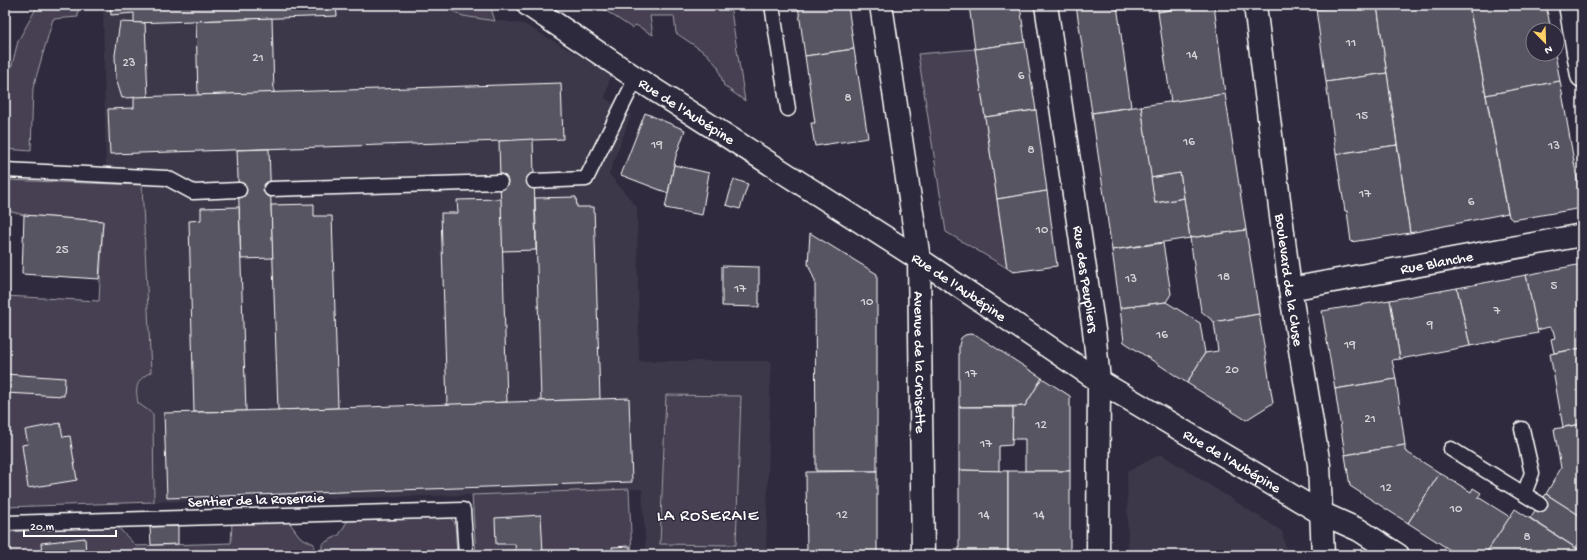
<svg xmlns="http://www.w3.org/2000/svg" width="1587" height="560" font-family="'Gochi Hand',sans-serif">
	<rect width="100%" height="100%" fill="#2f2a3d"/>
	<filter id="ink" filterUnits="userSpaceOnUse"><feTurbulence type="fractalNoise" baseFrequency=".025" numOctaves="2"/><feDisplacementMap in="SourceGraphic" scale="8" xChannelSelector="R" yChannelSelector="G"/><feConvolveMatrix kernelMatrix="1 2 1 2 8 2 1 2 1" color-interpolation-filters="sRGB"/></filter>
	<g filter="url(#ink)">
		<!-- built -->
		<g fill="#3c3749">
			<polygon points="103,5 440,5 463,16 524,24 611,74 605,98 631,115 609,174 637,207 639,361 771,361 766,555 646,554 642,489 472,495 154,502 153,414 138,403 136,390 141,378 142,185 106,184"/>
			<polygon points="1161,454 1282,531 1287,555 1128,555 1127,472"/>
		</g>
		<!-- green -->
		<g fill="#464152" stroke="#a2a0a8">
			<polygon points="38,5 78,5 78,17 53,19 33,88 31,151 5,149 6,89 18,41"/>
			<polygon points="440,5 490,5 495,21 463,16"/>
			<polygon points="597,5 730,5 745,101 724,86 718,67 707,54 676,33 674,16 650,16 653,35 636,25 632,28"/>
			<polygon points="975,49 1007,268 946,232 918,54"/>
			<path d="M5,180L142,185L151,372C136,380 135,387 138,403L153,414L154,502L5,507V296L99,301L103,221L24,215L5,210Z"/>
			<polygon points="666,395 741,396 736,545 660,544"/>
			<polygon points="629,489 632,555 476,555 472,495"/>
			<polygon points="449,516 455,523 457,555 322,555 322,544 339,535 348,520"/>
			<polygon points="289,522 300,537 314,544 314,555 11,555 8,532 116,525 136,546 231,543 232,523"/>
		</g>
		<!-- building -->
		<g fill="#595564" stroke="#fff">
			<polygon points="110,5 336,5 337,16 134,23 134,13 111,15"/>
			<polygon points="798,5 848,5 854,49 805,56"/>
			<polygon points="969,5 1020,5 1025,42 975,49"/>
			<polygon points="1076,5 1117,5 1131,107 1092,113"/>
			<polygon points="1157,5 1200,5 1158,12"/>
			<polygon points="1200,5 1214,5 1225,94 1171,102 1158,12"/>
			<polygon points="1315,5 1345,5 1316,9"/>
			<polygon points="1345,5 1377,5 1387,73 1326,82 1316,9"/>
			<polygon points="1377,5 1469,5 1508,213 1410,233"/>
			<polygon points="1469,5 1546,5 1551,30 1533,30 1533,54 1555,54 1560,81 1486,95"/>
			<polygon points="272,18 274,93 198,95 196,21"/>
			<polygon points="120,22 145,23 148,97 122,98 116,79 115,55"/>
			<polygon points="1025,42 1036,110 985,117 975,49"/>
			<polygon points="854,49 868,138 815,146 811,123 815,123 805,56"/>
			<polygon points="1387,73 1397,145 1336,154 1326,82"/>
			<polygon points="1560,81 1582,208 1513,220 1509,217 1486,95"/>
			<polygon points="561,83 563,139 110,154 108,109 134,108 134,97"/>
			<polygon points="1225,94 1246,230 1190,238 1180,173 1151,178 1141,106"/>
			<polygon points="1141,106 1155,203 1184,198 1190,238 1112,250 1092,113"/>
			<polygon points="1036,110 1047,191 997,199 985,117"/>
			<polygon points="645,113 685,130 676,156 668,193 621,175"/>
			<polygon points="533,139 536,250 502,251 499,141"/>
			<polygon points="1397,145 1410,233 1351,242 1347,211 1345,211 1336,154"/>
			<polygon points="269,149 273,258 241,259 237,150"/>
			<polygon points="674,165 709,173 702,215 665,208"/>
			<polygon points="1180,173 1184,198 1155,203 1151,178"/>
			<polygon points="734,179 748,184 740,209 726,205"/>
			<polygon points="1047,191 1057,266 1013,272 1007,268 997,199"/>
			<polygon points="576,197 577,207 594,207 600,399 541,401 535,198"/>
			<polygon points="501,199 507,402 447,405 441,213 458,213 457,200"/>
			<polygon points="314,204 314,216 332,216 338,408 278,410 271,205"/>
			<polygon points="239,207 246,411 194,412 189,221 201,220 201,208"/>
			<polygon points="24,215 103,221 99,279 22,274"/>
			<polygon points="1246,230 1259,314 1214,322 1201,311 1190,238"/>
			<polygon points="810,233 877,274 877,471 816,471 815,281 808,264"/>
			<polygon points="1163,243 1171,294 1166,302 1120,308 1112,250"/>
			<polygon points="1582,264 1582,348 1554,353 1551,339 1555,338 1553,330 1549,327 1537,330 1526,275"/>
			<polygon points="722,266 759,267 759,307 722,306"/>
			<polygon points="1526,275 1538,333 1470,346 1457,288"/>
			<polygon points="1457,288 1470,346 1400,359 1390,300"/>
			<polygon points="1390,300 1400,359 1392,360 1396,379 1335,389 1322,311"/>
			<polygon points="1166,302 1200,323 1205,353 1187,383 1124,342 1120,308"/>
			<polygon points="1259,314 1273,403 1246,420 1187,383 1205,353 1218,351 1214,322"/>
			<polygon points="970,334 976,335 1042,378 1025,406 959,407 959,345 961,338 965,335"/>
			<polygon points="1582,348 1582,424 1563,427 1550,354"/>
			<polygon points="5,374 65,378 64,396 5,393"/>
			<polygon points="1042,378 1070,396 1070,471 1025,471 1025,439 1012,439 1013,407 1025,406"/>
			<polygon points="1396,379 1405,445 1345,455 1335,389"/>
			<polygon points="629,398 632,482 167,498 164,413 278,410"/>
			<polygon points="959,407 1013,407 1012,445 999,446 999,471 959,470"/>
			<polygon points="60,423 63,437 70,436 77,480 28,488 22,445 28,444 25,430"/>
			<polygon points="1582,424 1582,517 1546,494 1561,468 1554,429"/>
			<polygon points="1405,445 1405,451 1440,473 1408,523 1350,486 1345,455"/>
			<polygon points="959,470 1008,471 1008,555 959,555"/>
			<polygon points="877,471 877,555 807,555 806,472"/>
			<rect x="1008" y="471" width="62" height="84"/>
			<polygon points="1440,473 1471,492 1473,488 1481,493 1478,497 1510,517 1485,555 1458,555 1408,523"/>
			<polygon points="1546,494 1582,517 1582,552 1530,518"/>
			<polygon points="1515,509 1582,552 1582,555 1485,555"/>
			<polygon points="541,515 543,553 516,554 515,544 496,544 495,518"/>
			<polygon points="178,526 178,544 151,545 150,527"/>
			<polygon points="85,538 86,555 42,555 41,543"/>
			<polygon points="630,546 630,555 613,555 612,547"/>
		</g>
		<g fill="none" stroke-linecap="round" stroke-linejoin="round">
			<!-- service casing -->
			<g stroke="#fff" stroke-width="17">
				<g id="service">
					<polyline points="772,5 788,109"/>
					<polyline points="5,170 167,178 193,192 239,190"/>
					<polyline points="534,181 586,179 636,78"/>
					<polyline points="271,189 500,182"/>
					<polyline points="1522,429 1532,473 1524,494"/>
					<polyline points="1451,449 1540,504"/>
					<polyline points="5,523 463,510 466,555"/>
				</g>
			</g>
			<!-- minor casing -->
			<g stroke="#fff" stroke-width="25">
				<g id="minor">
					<path id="s1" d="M528,5L636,78L919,259L1099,381L1321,513L1359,530L1398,555"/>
					<path id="s2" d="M881,5L919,259L923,555"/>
					<path id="s3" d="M1046,5L1094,330L1099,381L1098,555"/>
					<polyline points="1570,5 1582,76"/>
					<path id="s4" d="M1290,289L1582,235"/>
				</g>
			</g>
			<!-- tertiary casing -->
			<g stroke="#fff" stroke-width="25">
				<g id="tertiary">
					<path id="s5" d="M1255,5L1290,289L1319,465L1323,555"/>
				</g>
			</g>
			<!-- service -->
			<use href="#service" stroke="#2f2a3d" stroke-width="14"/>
			<!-- minor -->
			<use href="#minor" stroke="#2f2a3d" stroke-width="22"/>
			<!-- tertiary -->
			<use href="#tertiary" stroke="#2f2a3d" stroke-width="22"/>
		</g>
	</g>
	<g text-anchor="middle" stroke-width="3" stroke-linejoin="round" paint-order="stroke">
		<!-- number labels -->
		<g font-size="13" fill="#d6d4d8">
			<text x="1351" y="46">11</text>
			<text x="1192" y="58">14</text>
			<text x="258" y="61">21</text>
			<text x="129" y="66">23</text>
			<text x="1021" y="79">6</text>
			<text x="848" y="101">8</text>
			<text x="1362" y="119">15</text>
			<text x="1189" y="145">16</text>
			<text x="657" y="148">19</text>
			<text x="1554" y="149">13</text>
			<text x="1031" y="153">8</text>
			<text x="1365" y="197">17</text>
			<text x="1471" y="205">6</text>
			<text x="1042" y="233">10</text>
			<text x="62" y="253">25</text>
			<text x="1224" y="280">18</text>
			<text x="1131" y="282">13</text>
			<text x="1554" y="289">5</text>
			<text x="740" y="292">17</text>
			<text x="867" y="305">10</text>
			<text x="1497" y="314">7</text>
			<text x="1430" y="328">9</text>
			<text x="1162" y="338">16</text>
			<text x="1350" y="348">19</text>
			<text x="1232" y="373">20</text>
			<text x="971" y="377">17</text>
			<text x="1370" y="422">21</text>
			<text x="1041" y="428">12</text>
			<text x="986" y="447">17</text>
			<text x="1386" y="491">12</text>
			<text x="1456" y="512">10</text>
			<text x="842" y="518">12</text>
			<text x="984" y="518">14</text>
			<text x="1039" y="518">14</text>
			<text x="1527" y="540">8</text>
		</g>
		<!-- street labels -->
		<g font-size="15" fill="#fff" stroke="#2f2a3d">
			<text dy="5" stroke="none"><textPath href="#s1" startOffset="191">Rue de l'Aubépine</textPath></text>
			<text dy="5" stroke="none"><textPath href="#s4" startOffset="149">Rue Blanche</textPath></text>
			<text dy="5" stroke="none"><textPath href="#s3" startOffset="277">Rue des Peupliers</textPath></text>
			<text dy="5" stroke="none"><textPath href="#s5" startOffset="277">Boulevard de la Cluse</textPath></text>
			<text dy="5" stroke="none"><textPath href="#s1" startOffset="515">Rue de l'Aubépine</textPath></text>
			<text dy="5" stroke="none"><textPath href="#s2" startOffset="360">Avenue de la Croisette</textPath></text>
			<text dy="5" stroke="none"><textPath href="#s1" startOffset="839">Rue de l'Aubépine</textPath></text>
			<text transform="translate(256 499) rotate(-2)" y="5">Sentier de la Roseraie</text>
		</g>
		<!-- quarter labels -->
		<g font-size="17" letter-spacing="1" fill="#fff" stroke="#2f2a3d">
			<text x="708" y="520">LA ROSERAIE</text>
		</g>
	</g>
	<!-- margin -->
	<rect width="1587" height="560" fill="none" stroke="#2f2a3d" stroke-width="20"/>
	<rect x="10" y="10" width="1567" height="540" fill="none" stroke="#fff" stroke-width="1.5" filter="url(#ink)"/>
	<!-- north arrow -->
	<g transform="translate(1545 42) rotate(157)"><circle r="19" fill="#2f2a3d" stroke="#827f8b"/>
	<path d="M0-3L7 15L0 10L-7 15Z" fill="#ffd166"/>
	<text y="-6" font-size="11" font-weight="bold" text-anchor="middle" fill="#ffffff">N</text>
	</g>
	<!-- scale -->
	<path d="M24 530v6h92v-6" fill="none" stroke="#ffffff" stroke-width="2"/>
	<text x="30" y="530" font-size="12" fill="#ffffff" stroke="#2f2a3d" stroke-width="3" paint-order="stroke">20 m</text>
</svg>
